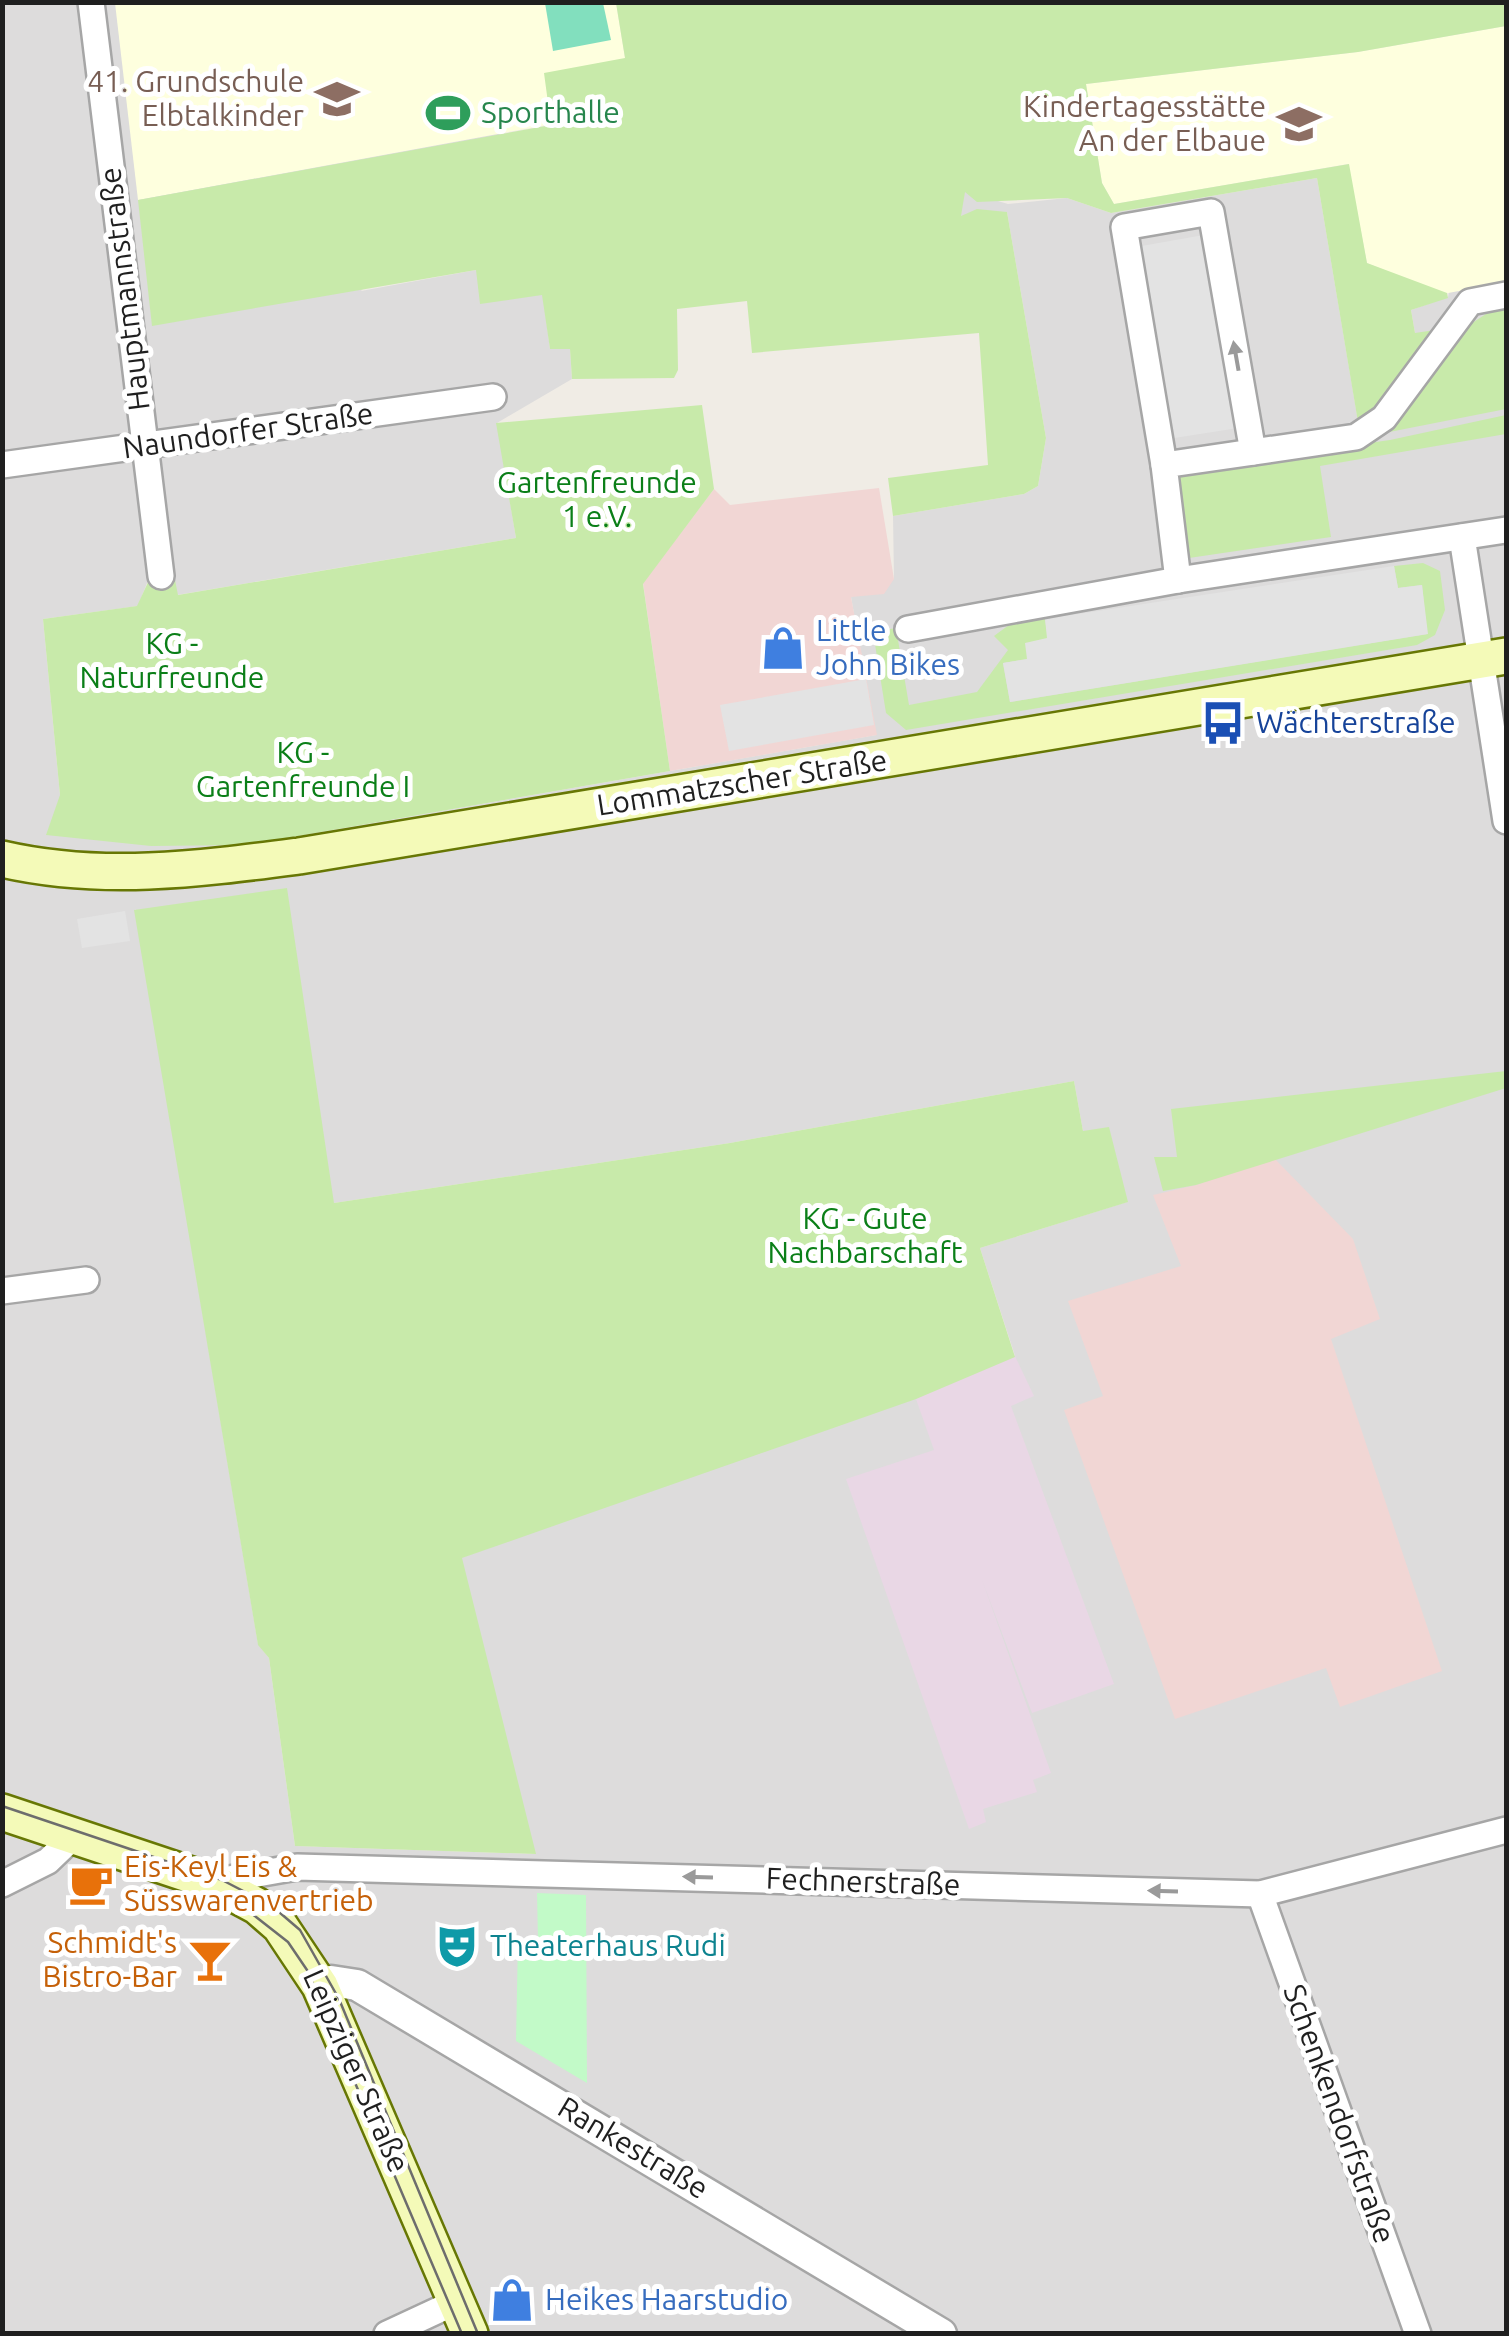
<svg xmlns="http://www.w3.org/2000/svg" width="1509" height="2336" font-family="Ubuntu,sans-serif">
	<rect width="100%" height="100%" fill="#f0ece5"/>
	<!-- residential -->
	<path fill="#dddcdc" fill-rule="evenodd" d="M3,3H616L361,291L476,270L543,295L550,349L570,348L572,379L497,423L516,538L177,595L149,578L138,606L43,619L60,795L247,845L876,735L851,597L894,579L893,516L1024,494L1038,486L1046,438L1007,212L960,217L964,191L1008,204L1067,198L1111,213L1317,178L1358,421L1415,333L1411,310L1448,297L1506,26V2333L3,2334ZM135,909L334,1203L730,1143L1074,1081L1083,1131L1127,1202L980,1248L1015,1356L461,1558L535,1854L295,1846L269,1658L258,1644Z"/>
	<!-- commercial -->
	<g fill="#f1d6d4">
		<polygon points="879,488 894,579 884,594 851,597 877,735 670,771 643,583 714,489 730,505"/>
		<polygon points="1274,1158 1353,1239 1380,1319 1331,1339 1442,1671 1340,1707 1326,1668 1175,1719 1064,1410 1103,1396 1068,1301 1181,1266 1153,1195 1196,1185"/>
	</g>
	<!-- industrial -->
	<polygon fill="#e9d7e5" points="1013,1352 1034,1396 1011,1406 1114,1684 1032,1713 982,1580 1051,1773 1033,1780 1037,1792 983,1809 986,1822 969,1829 846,1479 934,1450 916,1399"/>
	<!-- education -->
	<g fill="#feffde">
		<polygon points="115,3 616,3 625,58 552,124 138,200"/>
		<polygon points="1506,26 1506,282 1443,294 1367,263 1348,164 1114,204 1102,183 1086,84 1358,52"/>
	</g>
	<!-- grass -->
	<g fill="#c8eaaa">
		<polygon points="616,3 1506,3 1506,26 1358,52 1086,84 1102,183 1114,204 1349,164 1367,263 1447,293 1448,298 1411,310 1415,333 1435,330 1378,409 1358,422 1317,178 1111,213 1067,198 977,202 965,192 961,216 977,209 1007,212 1046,438 1038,486 1024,494 893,516 888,478 988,465 979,333 752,353 747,301 677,309 678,370 674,378 572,379 570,349 550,349 542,295 480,304 476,270 152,326 138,200 551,125 544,73 625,58"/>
		<polygon points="1506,301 1506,409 1364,437 1469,325"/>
		<polygon points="702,405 714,489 643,584 670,771 247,845 151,846 46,835 60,795 43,619 137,606 150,578 174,575 178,595 516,538 496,423"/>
		<polygon points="1506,415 1506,434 1320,466 1331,537 1189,558 1175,482 1186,469 1390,440"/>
		<path d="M1423,563L1440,571L1445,610L1435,635L1417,645L906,730L886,713L873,632L896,628L909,705L977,692L1008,650L994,636C1010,624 1024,612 1045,619L1048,638L1028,659L1003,663L1010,702L1427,634L1422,585L1398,588L1394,566Z"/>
		<polygon points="287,888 334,1203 730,1143 1074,1081 1083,1131 1109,1127 1128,1202 980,1248 1015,1357 916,1399 462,1558 536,1854 295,1846 269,1658 258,1645 134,910"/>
		<polygon points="1506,1071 1506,1088 1196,1185 1163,1191 1154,1157 1177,1157 1171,1109"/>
	</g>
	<!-- park -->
	<polygon fill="#c2fac8" points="537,1893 586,1895 587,2083 516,2041 518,1940 538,1940"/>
	<!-- pitch -->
	<polygon fill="#82dfbe" points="545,3 603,3 611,40 553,51"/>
	<!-- parking -->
	<g fill="#e3e3e3">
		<polygon points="1204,235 1238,428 1168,439 1136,247"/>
		<polygon points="1394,566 1398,588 1422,585 1428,634 1010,702 1003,663 1027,659 1025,643 1047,638 1045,619"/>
		<polygon points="866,679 874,725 729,751 720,705"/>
		<polygon points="125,911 130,941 82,948 77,919"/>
	</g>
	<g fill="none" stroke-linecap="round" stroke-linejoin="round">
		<!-- minor casing -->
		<g stroke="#a6a6a6" stroke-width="30">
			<g id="minor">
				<polyline points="91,2 161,576"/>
				<polyline points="2,465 493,397"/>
				<polyline points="1164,465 1124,227 1211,212 1253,452"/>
				<polyline points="1462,537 1506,821"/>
				<polyline points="1178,580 1164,465 1356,437 1384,418 1470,302 1506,295"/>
				<polyline points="908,629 1178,580 1506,530"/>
				<polyline points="2,1291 86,1280"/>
				<polyline points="212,1882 297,1867 1260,1894 1506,1830"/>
				<polyline points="2,1884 48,1861 74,1836"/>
				<polyline points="1260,1894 1418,2334"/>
				<polyline points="387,2334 458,2301"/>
			</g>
		</g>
		<!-- tertiary casing -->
		<g stroke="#a6a6a6" stroke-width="35">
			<polyline id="tertiary" points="320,1986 331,1981 357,1985 941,2334"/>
		</g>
		<!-- secondary casing -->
		<g stroke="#677704" stroke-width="40">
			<g id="secondary">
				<path d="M2,859C102,882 199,869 299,856L1506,656"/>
				<polyline points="2,1812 212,1882 257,1906 280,1926 320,1986 470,2334"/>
			</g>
		</g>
		<!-- minor -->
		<use href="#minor" stroke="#fff" stroke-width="25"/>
		<!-- tertiary -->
		<use href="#tertiary" stroke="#fff" stroke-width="30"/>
		<!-- secondary -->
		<use href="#secondary" stroke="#f4fab8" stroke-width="35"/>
		<!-- tram -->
		<g stroke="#6d6d6d" stroke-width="2.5">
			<polyline points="2,1806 222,1880 272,1906 300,1930 339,1999 478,2334"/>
			<polyline points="233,1899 288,1942 307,1970 462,2334"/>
		</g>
	</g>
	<!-- one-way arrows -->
	<defs><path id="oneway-solid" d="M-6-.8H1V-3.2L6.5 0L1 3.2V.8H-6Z" transform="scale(2.5)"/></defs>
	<g fill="#9a9a9a">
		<use href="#oneway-solid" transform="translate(1236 356) rotate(-100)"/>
		<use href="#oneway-solid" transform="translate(698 1877) rotate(-178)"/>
		<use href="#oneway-solid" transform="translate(1163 1891) rotate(-178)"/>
	</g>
	<!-- icons -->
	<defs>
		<g id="school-bare" transform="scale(3.45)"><path d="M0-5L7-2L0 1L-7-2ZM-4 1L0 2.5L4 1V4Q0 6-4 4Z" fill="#8d6e63" stroke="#fff" stroke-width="2.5" paint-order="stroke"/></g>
		<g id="stadium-bare" transform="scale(3.45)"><path d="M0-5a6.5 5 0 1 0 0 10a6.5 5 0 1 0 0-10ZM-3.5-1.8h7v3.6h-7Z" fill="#2e9e5b" stroke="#fff" stroke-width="2.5" paint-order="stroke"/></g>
		<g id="shop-bare" transform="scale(3.45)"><path d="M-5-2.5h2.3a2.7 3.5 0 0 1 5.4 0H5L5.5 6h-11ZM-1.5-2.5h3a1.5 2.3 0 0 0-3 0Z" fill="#3f7fe0" stroke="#fff" stroke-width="2.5" paint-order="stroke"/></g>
		<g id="bus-bare" transform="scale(3.45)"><path d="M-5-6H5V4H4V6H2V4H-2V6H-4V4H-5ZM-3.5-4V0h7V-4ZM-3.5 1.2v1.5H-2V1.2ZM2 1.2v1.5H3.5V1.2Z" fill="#1a4fb4" stroke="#fff" stroke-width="2.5" paint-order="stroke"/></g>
		<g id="cafe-bare" transform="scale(3.45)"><path d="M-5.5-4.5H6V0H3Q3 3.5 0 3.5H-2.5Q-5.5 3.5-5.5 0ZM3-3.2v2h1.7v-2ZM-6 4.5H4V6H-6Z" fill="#e8710a" stroke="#fff" stroke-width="2.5" paint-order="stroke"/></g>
		<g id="theatre-bare" transform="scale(3.45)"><path d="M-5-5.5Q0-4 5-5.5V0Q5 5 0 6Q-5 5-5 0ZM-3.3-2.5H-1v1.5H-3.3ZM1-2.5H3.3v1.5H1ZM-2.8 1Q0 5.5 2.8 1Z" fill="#0f9aa8" stroke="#fff" stroke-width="2.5" paint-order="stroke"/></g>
		<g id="bar-bare" transform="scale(3.45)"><path d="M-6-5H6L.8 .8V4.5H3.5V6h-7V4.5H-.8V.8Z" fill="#e8710a" stroke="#fff" stroke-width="2.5" paint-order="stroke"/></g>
	</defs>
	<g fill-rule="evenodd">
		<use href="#school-bare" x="337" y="99"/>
		<use href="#stadium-bare" x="448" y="113"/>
		<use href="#school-bare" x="1299" y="124"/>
		<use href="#shop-bare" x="783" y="648"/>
		<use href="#bus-bare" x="1223" y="723"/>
		<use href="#cafe-bare" x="91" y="1884"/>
		<use href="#theatre-bare" x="457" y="1946"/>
		<use href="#bar-bare" x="210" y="1960"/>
		<use href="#shop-bare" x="512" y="2300"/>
	</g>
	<g text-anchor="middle" stroke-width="10" stroke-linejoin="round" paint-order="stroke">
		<!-- education labels -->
		<g font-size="30" fill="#785e54" stroke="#fff" text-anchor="end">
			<text x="304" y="92">41. Grundschule<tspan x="304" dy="34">Elbtalkinder</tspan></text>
			<text x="1266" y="117">Kindertagesstätte<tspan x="1266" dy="34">An der Elbaue</tspan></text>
		</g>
		<!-- leisure labels -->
		<g font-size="30" fill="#27864d" stroke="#fff" text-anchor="start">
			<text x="481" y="123">Sporthalle</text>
		</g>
		<!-- street labels -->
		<g font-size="30" fill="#1f1f1f" stroke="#fff">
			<text transform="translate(125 289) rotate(-97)" y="10">Hauptmannstraße</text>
			<text transform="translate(248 431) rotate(-8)" y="10">Naundorfer Straße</text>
			<text transform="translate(742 783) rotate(-9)" y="10">Lommatzscher Straße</text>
			<text transform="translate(863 1882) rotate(2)" y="10">Fechnerstraße</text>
			<text transform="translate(356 2071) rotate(66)" y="10">Leipziger Straße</text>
			<text transform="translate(1339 2114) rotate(70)" y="10">Schenkendorfstraße</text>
			<text transform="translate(633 2148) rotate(31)" y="10">Rankestraße</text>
		</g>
		<!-- park labels -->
		<g font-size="30" fill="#0b7f18" stroke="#fff">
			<text x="597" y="493">Gartenfreunde<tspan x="597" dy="34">1 e.V.</tspan></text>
			<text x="172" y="654">KG -<tspan x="172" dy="34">Naturfreunde</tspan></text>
			<text x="303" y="763">KG -<tspan x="303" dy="34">Gartenfreunde I</tspan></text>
			<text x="865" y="1229">KG - Gute<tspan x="865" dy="34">Nachbarschaft</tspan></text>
		</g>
		<!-- shop labels -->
		<g font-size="30" fill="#366cbe" stroke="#fff" text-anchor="start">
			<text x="816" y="641">Little<tspan x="816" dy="34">John Bikes</tspan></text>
			<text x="545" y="2310">Heikes Haarstudio</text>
		</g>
		<!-- transit labels -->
		<g font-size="30" fill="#164399" stroke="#fff" text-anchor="start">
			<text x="1256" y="733">Wächterstraße</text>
		</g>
		<!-- food labels -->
		<g font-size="30" fill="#c56008" stroke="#fff" text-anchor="start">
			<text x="124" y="1877">Eis-Keyl Eis &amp;<tspan x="124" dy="34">Süsswarenvertrieb</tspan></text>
			<text x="177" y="1953" text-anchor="end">Schmidt's<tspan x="177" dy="34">Bistro-Bar</tspan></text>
		</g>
		<!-- culture labels -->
		<g font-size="30" fill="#0d838f" stroke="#fff" text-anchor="start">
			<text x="490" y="1956">Theaterhaus Rudi</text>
		</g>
	</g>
	<!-- border -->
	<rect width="1509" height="2336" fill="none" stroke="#1f1f1f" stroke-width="10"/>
</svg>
